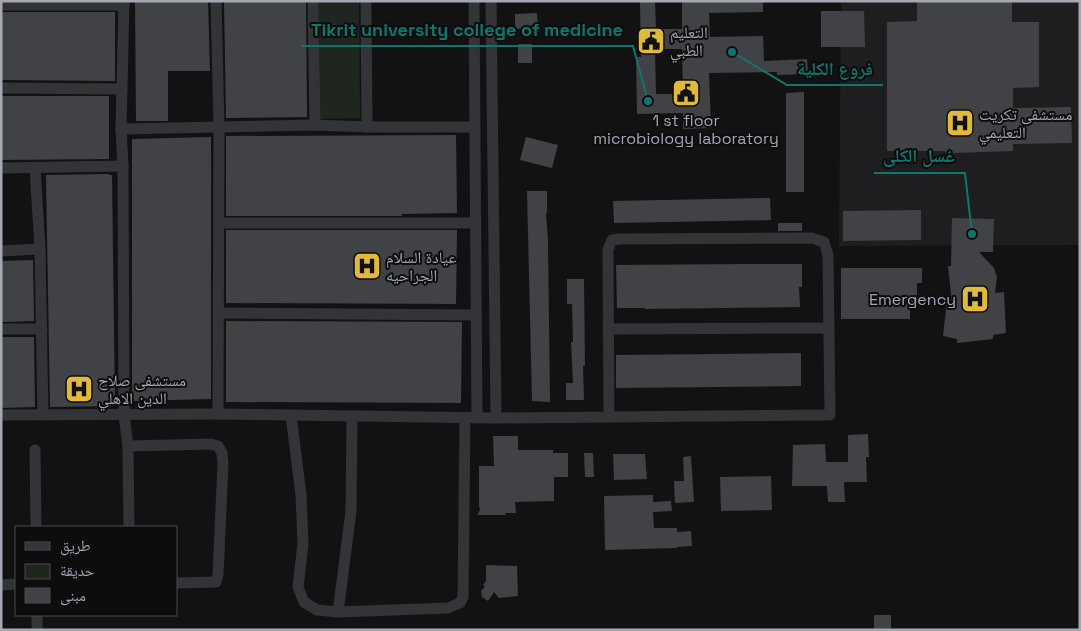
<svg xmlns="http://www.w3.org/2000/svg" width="1081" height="631" font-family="'Space Grotesk','Noto Naskh Arabic',sans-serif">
	<rect width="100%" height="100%" fill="#121213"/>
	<!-- built -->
	<polygon fill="#1e1e20" points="841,1 1080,1 1080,245 839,246"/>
	<!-- green -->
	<polygon fill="#1f2620" points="319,1 359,1 360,118 320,119"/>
	<!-- building -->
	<g fill="#414246" fill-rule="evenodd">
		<polygon points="135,1 208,1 210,71 168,71 168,121 136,121"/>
		<polygon points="224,1 306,1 307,117 226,118"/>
		<path d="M640,1H655L656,29H682V1H763V12L709,13L710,37L763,36L764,61L807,59L808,74L777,75V72L709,73L711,128L683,129V113L637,114L636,57H641ZM655,49H682L683,94H656Z"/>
		<polygon points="917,1 1012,1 1012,22 1039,22 1039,87 1013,88 1013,108 1071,107 1072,143 1013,144 1013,151 955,153 946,153 945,151 887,151 887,22 917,21"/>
		<polygon points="821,11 864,11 865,47 821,47"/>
		<polygon points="1,12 115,12 115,81 1,80"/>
		<polygon points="537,13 538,28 515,29 515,14"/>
		<rect x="518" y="44" width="14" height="19"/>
		<polygon points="804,92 804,192 786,192 786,93"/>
		<polygon points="1,96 109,96 109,159 1,160"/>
		<polygon points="456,135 457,213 402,214 402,216 226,216 226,136"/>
		<polygon points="211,137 211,399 132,401 132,139"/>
		<polygon points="526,137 558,145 552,168 520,160"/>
		<polygon points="109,174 109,175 112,175 115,406 50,407 46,175"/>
		<polygon points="527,191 547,191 547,213 546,213 548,241 550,402 532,401"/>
		<polygon points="770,198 771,220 614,223 613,201"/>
		<polygon points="921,210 921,240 843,241 843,211"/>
		<polygon points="952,218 994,219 993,252 979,252 994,268 997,277 995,293 1004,292 1006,333 993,335 993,339 957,343 957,339 943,336 947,301 952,302 948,266 951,266"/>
		<rect x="778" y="223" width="24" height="8"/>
		<polygon points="226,230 457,230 456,304 226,303"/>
		<polygon points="33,260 34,321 1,322 1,261"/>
		<polygon points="745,264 802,264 802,287 799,287 800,307 645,309 645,308 617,308 616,265"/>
		<polygon points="841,268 922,268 922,283 917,283 917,306 910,306 910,319 841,319"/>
		<polygon points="567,279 584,279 585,366 583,366 584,400 566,400 566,383 573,383 571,342 573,342 572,304 567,304"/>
		<polygon points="226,321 462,322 461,403 226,402"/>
		<polygon points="1,337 34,337 35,407 1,408"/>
		<polygon points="801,353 801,386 616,388 616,355"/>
		<polygon points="868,434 869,457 866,457 867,482 844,482 845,502 828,502 827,486 792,486 793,445 825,444 826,462 848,462 848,435"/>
		<polygon points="493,436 518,436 518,450 553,450 553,453 568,453 568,477 554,477 554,501 515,502 516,513 505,513 506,515 477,515 480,510 479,506 479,466 494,466"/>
		<polygon points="584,453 593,453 594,477 585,477"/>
		<polygon points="613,454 645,454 647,479 614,480"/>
		<polygon points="691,456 694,502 675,503 674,481 684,481 683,457"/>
		<polygon points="771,476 772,510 721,511 720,477"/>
		<polygon points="653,495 653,502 671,501 672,511 653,512 654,528 677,528 677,532 691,531 692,546 677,547 677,548 605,550 604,496"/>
		<polygon points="486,565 517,566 518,596 499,598 494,592 488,601 482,597 481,591 485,587 483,585 486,581"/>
		<rect x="874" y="615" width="17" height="15"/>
	</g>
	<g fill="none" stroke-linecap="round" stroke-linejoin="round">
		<!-- minor -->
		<g stroke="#333438" stroke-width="11">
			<polyline points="124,1 121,129 315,125 367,127 474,127"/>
			<polyline points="216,1 219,127 218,414"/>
			<polyline points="313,1 315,125"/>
			<polyline points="366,1 367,127"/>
			<polyline points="474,1 477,418"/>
			<polyline points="491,1 496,418"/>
			<polyline points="1,5 124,5"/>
			<polyline points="1,88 122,89"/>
			<polyline points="121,129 123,166 124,415 128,446 129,527"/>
			<polyline points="35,167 40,249 43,415"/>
			<polyline points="1,168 123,166"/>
			<polyline points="219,223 476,223"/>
			<polyline points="1,251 40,249"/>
			<polyline points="218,313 476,315"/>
			<polyline points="1,329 42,329"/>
			<polyline points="609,329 829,328"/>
			<polyline points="1,415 218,414 496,418 830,415 828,255 824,242 812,238 619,239 612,240 608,250 609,416"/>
			<polyline points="291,415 301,495 303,544 298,587 304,602 317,610 338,612 448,608 460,603 463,597 465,418"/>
			<polyline points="128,446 211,444 218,446 222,453 223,464 218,575 216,582 176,583"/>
			<polyline points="35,450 36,527"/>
			<polyline points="1,585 16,584"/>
			<polyline points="338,612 351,511 352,416"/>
			<polyline points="37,630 37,615"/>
		</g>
	</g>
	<!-- icons -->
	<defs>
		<g id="civic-square" transform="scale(1.4375)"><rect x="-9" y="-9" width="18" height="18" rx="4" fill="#e0b93d" stroke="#0d0d0e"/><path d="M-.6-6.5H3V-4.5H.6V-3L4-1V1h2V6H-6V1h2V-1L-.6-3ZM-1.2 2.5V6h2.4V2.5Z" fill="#111"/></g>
		<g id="hospital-square" transform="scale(1.4375)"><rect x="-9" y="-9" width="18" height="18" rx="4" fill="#e0b93d" stroke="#0d0d0e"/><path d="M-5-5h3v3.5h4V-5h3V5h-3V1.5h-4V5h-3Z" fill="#111"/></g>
	</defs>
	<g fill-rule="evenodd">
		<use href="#civic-square" x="651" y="41"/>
		<use href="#civic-square" x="686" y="93"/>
		<use href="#hospital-square" x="960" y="123"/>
		<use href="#hospital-square" x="367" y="266"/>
		<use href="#hospital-square" x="975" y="299"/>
		<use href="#hospital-square" x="79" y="389"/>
	</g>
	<g text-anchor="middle" stroke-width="4" stroke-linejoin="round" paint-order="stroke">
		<!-- poi labels -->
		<g font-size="16" fill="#a5a8b3" stroke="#0d0d0e" text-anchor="start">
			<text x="670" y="38">التعليم<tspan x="670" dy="18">الطبي</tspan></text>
			<text x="979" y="120">مستشفى تكريت<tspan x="979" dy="18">التعليمي</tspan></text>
			<text x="686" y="126" text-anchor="middle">1 st floor<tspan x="686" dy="18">microbiology laboratory</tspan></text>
			<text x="386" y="263">عيادة السلام<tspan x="386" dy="18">الجراحيه</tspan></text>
			<text x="956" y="305" text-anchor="end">Emergency</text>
			<text x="98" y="386">مستشفى صلاح<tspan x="98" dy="18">الدين الاهلي</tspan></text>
		</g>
	</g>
	<!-- callouts -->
	<path fill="none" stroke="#0f766e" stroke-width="2" d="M648 101L633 46H301M732 52L787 85H883M972 234L965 173H874"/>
	<g fill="#0f766e" stroke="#0d0d0e" stroke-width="2">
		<circle cx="648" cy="101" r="5"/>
		<circle cx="732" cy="52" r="5"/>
		<circle cx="972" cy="234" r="5"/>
	</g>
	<g font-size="18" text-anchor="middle" font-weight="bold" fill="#0f766e" stroke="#0d0d0e" stroke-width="4" stroke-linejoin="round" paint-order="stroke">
		<text x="467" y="36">Tikrit university college of medicine</text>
		<text x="835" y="75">فروع الكلية</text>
		<text x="919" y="162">غسل الكلى</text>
	</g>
	<!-- border -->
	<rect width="1081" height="631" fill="none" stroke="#a5a8b3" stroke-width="5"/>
	<!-- legend -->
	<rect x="15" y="526" width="162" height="90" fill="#0d0d0e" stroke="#4a4b50"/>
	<rect x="25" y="542" width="25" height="8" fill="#333438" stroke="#4a4b50"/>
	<text x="60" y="551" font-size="15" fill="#a5a8b3">طريق</text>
	<rect x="25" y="564" width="25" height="15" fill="#1f2620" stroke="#4a4b50"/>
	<text x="60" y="576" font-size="15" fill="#a5a8b3">حديقة</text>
	<rect x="25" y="588" width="25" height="15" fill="#414246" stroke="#4a4b50"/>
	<text x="60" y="601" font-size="15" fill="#a5a8b3">مبنى</text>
</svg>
